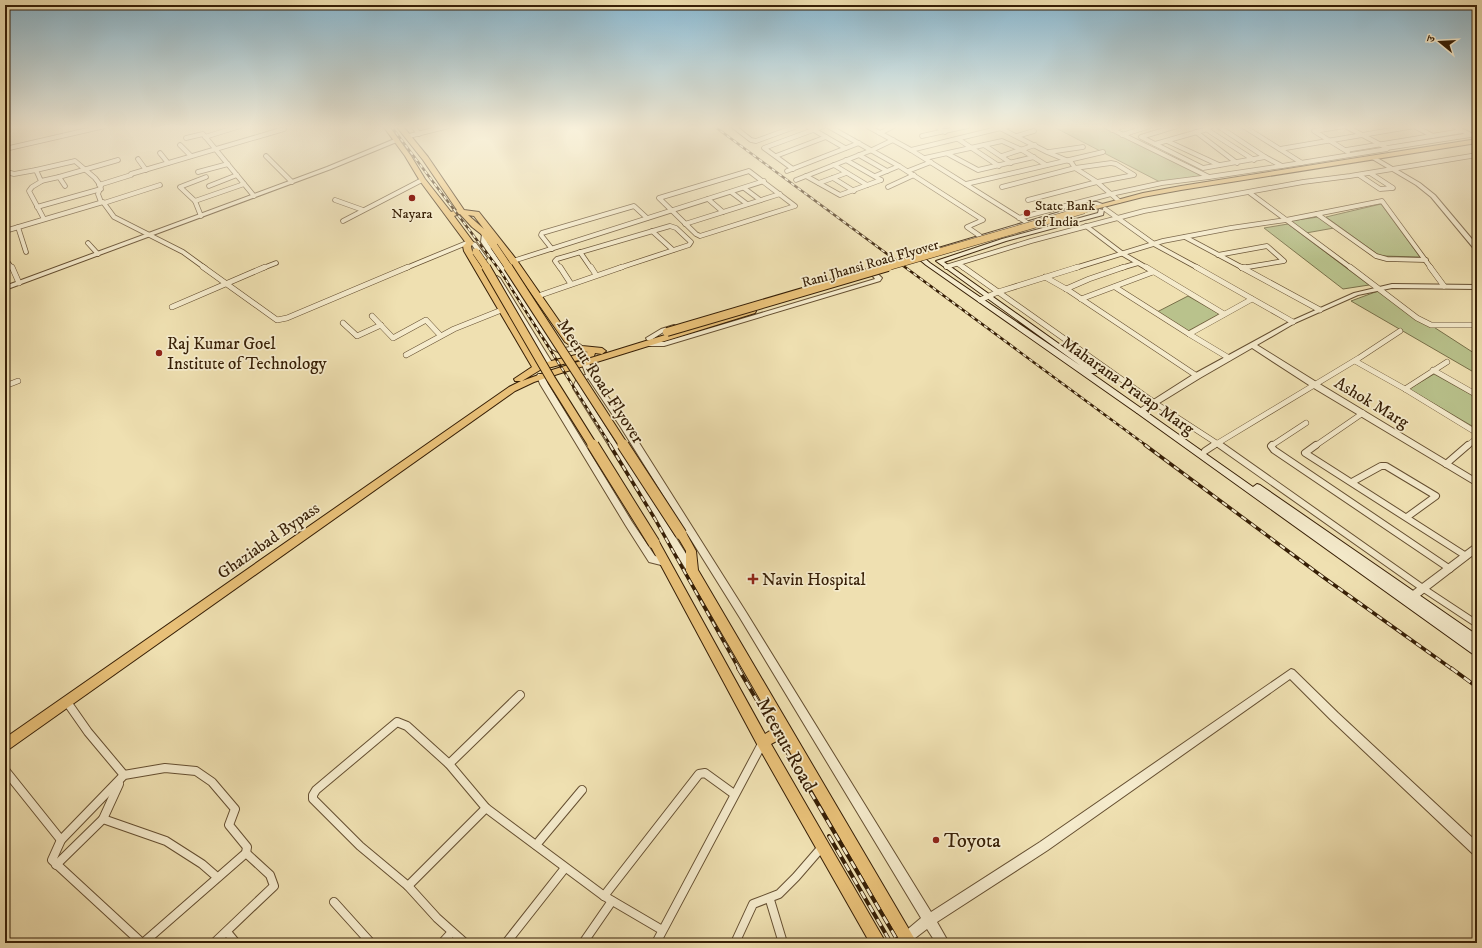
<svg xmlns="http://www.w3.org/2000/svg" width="1482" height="948" font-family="'IM FELL DW Pica','Noto Serif Devanagari',serif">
	<rect width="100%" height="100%" fill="#efe0b1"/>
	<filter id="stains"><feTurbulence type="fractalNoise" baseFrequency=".005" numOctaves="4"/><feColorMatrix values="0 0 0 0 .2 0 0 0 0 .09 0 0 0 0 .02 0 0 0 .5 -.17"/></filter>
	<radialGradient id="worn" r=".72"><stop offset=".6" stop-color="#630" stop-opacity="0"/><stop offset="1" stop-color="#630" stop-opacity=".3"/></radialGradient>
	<!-- green -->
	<g fill="#b9c28c" stroke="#787049">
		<polygon points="1052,126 1103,126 1202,176 1160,182"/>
		<polygon points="1381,204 1420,257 1380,256 1326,217"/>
		<polygon points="1318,217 1334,228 1306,233 1290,221"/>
		<polygon points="1288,224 1369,285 1343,289 1264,228"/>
		<polygon points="1378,291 1477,355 1477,374 1351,301"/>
		<polygon points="1188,296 1219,314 1188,331 1157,312"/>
		<polygon points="1434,374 1477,398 1477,429 1409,389"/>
	</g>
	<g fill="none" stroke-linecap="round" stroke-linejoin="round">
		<!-- minor-far3 casing -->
		<g stroke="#654f31" stroke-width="5.5">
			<g id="minor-far3">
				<polyline points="413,126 419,134"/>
				<polyline points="733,126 751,140 756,141 797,126"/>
				<polyline points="807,126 845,148"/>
				<polyline points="828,126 899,166 983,220 967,227 980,236"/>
				<polyline points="867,126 911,150 1026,222"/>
				<polyline points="936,126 945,132"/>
				<polyline points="996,126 1047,152 1071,162 1075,168 1097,182 1119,201"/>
				<polyline points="1177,126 1141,137 1203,168 1265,157 1218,126"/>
				<polyline points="1243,126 1302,163"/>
				<polyline points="1345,126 1387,148 1477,134"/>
				<polyline points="1345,126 1314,131 1348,152"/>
				<polyline points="1414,126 1433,136"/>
				<polyline points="1453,126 1477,138"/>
				<polyline points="1206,129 1254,160"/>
				<polyline points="1112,130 1123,126"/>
				<polyline points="1196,132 1237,163"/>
				<polyline points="880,133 894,126"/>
				<polyline points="1122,135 1150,126"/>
				<polyline points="409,136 449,126"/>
				<polyline points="922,136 968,126"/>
				<polyline points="1017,136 1034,131"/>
				<polyline points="205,137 240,126"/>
				<polyline points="186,138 203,134 254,196"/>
				<polyline points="958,139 999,166"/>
				<polyline points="1167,141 1219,165"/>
				<polyline points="1155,144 1204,130 1212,126"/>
				<polyline points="180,145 191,156"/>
				<polyline points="984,145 1011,163"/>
				<polyline points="5,149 105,126"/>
				<polyline points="1280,149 1415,126"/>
				<polyline points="911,150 1009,126"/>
				<polyline points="1346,150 1462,131"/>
				<polyline points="1049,152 1083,147"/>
				<polyline points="160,153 168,163"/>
				<polyline points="948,154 978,170 1034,157"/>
				<polyline points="859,155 887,171"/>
				<polyline points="266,156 292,182"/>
				<polyline points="776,156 826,137"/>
				<polyline points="1002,156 1035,145"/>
				<polyline points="925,158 1002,141 1022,150 1046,165"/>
				<polyline points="138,159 146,170"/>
				<polyline points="846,160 881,180"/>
				<polyline points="834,165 867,185"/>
				<polyline points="1282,166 1387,149"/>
				<polyline points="5,169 7,172 14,174 36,170 41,181 59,177 65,186"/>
				<polyline points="793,169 764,148 824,126"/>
				<polyline points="36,170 75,161 95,178 101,186 98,194 101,202"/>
				<polygon points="749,171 795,206 700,236 696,234 659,198"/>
				<polyline points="787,171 859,143"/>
				<polyline points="908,171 931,162"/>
				<polyline points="198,172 228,164"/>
				<polyline points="131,174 284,129"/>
				<polyline points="1359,175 1380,189 1393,188 1370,173"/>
				<polyline points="806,176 840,195 881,180"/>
				<polyline points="875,176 899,166"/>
				<polyline points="59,177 118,160"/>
				<polyline points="1209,177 1282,166 1265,157"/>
				<polyline points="833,178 854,191"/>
				<polyline points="796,180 872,150 893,140"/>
				<polyline points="42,181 32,187 29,191 44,219"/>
				<polyline points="819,183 846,173"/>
				<polyline points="966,184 1103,152"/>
				<polyline points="99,185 131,175"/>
				<polyline points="209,186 237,175"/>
				<polyline points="888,187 914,175"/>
				<polyline points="1002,187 1075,168 1111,163 1116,164 1134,175 1097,182 1028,200"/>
				<polyline points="744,188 760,200"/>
				<polyline points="731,192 747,204"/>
				<polyline points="1250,193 1351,268"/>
				<polyline points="708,199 723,212"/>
				<polyline points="335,200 363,210"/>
				<polyline points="195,201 244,184"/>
				<polyline points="104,203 160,185"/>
				<polyline points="37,207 101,189"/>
				<polyline points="1105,209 1154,244 1198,268"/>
				<polyline points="1317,214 1376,256 1387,259 1426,260"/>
				<polyline points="201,216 195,201 180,187 206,177"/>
				<polyline points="1019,218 1111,194 1162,183 1209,177 1105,126"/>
				<polyline points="343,221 422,180"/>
				<polyline points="685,224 780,194"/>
				<polyline points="1086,226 1123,254 1147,268"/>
				<polyline points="18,227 26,252"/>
				<polyline points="5,231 103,202 114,217 183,252 205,268"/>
				<polyline points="652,231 673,250"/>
				<polyline points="1185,237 1243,268"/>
				<polyline points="88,243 98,254"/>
				<polyline points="552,249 541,235 542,233 634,206 647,218"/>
				<polyline points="580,252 591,268"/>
				<polyline points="1218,255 1267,246 1284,261 1242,268"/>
				<polyline points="5,259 12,268"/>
				<polyline points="513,261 764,181"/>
				<polyline points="958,264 964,268"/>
				<polyline points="946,267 1031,241 1144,211 1303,182 1350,176 1477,155"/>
				<polyline points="263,268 276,263"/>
				<polyline points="406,268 469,242"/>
				<polyline points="560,268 555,261 557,259 670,226 676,228 691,242 689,245 619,268"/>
				<polyline points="1075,268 1163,241 1231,228 1286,220 1382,201 1431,268"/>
				<polyline points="1121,268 1138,263"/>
			</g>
		</g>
		<!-- minor-far2 casing -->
		<g stroke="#654f31" stroke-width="6">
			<g id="minor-far2">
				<polyline points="12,267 19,283"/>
				<polyline points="203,267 277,320 287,318 408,267"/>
				<polyline points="560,267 571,284"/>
				<polyline points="591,267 596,275"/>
				<polyline points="963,267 1155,403 1221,446"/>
				<polyline points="1146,267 1224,314"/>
				<polyline points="1196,267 1293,322"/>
				<polyline points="1241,267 1320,310"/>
				<polyline points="1350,267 1417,318 1431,325 1477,325"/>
				<polyline points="1430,267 1444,286"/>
				<polyline points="1242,268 1245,267"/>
				<polyline points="1045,277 1068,290 1197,376"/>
				<polyline points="1115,287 1189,334 1252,299"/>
				<polyline points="1066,289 1089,279 1124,267"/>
				<polyline points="538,296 622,267"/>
				<polyline points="1081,299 1153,272"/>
				<polyline points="980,300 998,292 1078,267"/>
				<polyline points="172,307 265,267"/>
				<polyline points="372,316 393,338 426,320 440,335"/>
				<polyline points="343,323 357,336 381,325"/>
				<polyline points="1189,334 1229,358"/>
				<polyline points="406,355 454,329 504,309"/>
				<polyline points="1355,361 1405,389 1477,433"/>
				<polyline points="1433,370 1477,395"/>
				<polyline points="5,386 18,381"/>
				<polyline points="1405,389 1447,362"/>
				<polyline points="1213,446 1359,358 1400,331"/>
				<polyline points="1271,446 1306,423"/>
				<polyline points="1315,446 1363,413"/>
				<polyline points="1467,446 1477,438"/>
			</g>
		</g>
		<!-- minor-far1 casing -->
		<g stroke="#654f31" stroke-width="8">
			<g id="minor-far1">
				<polyline points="1220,445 1424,589 1477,624"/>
				<polyline points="1272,445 1271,446 1274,450 1450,569"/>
				<polyline points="1316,445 1305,453 1466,556"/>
				<polyline points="1205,451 1214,445"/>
				<polyline points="1446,464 1468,445"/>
				<polyline points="1352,482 1381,466 1386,466 1436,496 1407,517"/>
			</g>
		</g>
		<!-- minor casing -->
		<g stroke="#654f31" stroke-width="10">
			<g id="minor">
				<polyline points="67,702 88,732 124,775"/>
				<polyline points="449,764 520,695"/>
				<polyline points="5,770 61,840"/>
				<polyline points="103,819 119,784"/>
				<polyline points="536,845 582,790"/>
				<polyline points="56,865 103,819 166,841 202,864 217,877"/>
				<polyline points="408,886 486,808"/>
				<polyline points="604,896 699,774 705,773 734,794"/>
				<polyline points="770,900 783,943"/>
				<polyline points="334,902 371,943"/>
				<polyline points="227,932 236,943"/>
				<polyline points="142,943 52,860 61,840 124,775 165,768 196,771 212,782 235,809 229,825 247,847 246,853 143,943"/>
				<polyline points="214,943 274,886 270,875 246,853"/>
				<polyline points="442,943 452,932"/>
				<polyline points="465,943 437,918 408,886 360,846 313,799 313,795 316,790 397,722 407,726 449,764 486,808 604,896 662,930"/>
				<polyline points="506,943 565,868"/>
				<polyline points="583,943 612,901"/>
				<polyline points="656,943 763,742"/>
				<polyline points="735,943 753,904 779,894 796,877 822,847"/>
			</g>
		</g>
		<!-- tertiary casing -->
		<g stroke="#654f31" stroke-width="2">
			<g id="tertiary">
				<polygon points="397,138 399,139 399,141 331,169 5,290 5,286 327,167"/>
				<polygon points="1374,156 1420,183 1435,195 1477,245 1477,251 1475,250 1431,197 1416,185 1372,159 1372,157"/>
				<polygon points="485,232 488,234 487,242 556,345 561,349 578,345 580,345 581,347 580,349 560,353 552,349 481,242 482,234"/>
				<polygon points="470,241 476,243 487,258 486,259 482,259 472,245 468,244 468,242"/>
				<path d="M867,269L876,272L882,278L880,281L664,346H646L643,344L646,342H664L875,279C873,274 867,275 864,271Z"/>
				<polygon points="497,276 500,278 553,364 551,366 547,366 545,364 494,278"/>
				<polygon points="1392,284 1477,285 1477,289 1392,288 1358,295 1295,323 1257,345 1318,383 1477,479 1477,486 1312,387 1252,348 1200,378 1143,413 1137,413 1136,411 1194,374 1291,321 1354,293"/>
				<polygon points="674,325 676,326 676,328 665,331 651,340 647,340 646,338 661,329"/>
				<path d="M583,360H587L589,362L592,374L626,422L746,612L931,912L1040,842L1291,669L1294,670L1338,713L1477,842V856L1473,854L1330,719L1290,679L1048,850L937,922L949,943H936L927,929L910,942H902L900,938L902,934L921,918L740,618L620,426L588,378L581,383V388L695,568L696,571L695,574L692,575L689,574L573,388C575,381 578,375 586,375L581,362Z"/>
				<polygon points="538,374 544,374 548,384 632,522 655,556 668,559 669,562 668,565 665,566 649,562 626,526 540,384 537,376"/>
				<polygon points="1477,544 1477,552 1412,602 1409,603 1406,602 1404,599 1406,596 1474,545"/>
			</g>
		</g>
		<!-- secondary casing -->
		<g stroke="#371f06" stroke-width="2">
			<g id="secondary">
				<polygon points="1093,202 1097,202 1105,205 1102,207 1095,205 1086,207 940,250 938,251 935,249"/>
				<polygon points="1099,209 1104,210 1103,215 1006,241 944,262 1097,371 1096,373 1091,373 1253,487 1257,484 1260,485 1477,635 1477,657 1137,413 926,265 914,255 917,253 924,253 925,254 922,256 930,263 1081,366 936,261 1002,239 1098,213"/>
			</g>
		</g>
		<!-- primary casing -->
		<g stroke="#371f06" stroke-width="2">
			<g id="primary">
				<polygon points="482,232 488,232 498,246 497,248 491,248 481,234"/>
				<polygon points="681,530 685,531 696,551 698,570 917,943 901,943 782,738 771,744 886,943 870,943 758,746 649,543 650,540 654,539 658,540 765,734 776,727 686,571 686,551 676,534 677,531"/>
			</g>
		</g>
		<!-- trunk casing -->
		<g stroke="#371f06" stroke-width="2">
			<g id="trunk">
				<path d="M383,126H389L411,156L425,179L451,212L457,210L423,160L396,126H402L406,130L428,157L464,210L479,212L516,259L571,338L582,346L602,348L606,351L602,354L595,353L594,356L540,370L522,381L552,370L749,309L752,308L756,311L755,313L558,374L534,382L515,391L5,752V738L509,387L521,381H515L514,379L532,367L464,251L463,246L466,243L420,181L405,156ZM460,214L472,227L481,234L491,238L510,263L565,342L577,350L588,352L539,364L472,251L471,246L474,243L454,216ZM468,215L474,216L484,229Z"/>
				<polygon points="1477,139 1477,143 1181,190 1143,197 1084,212 1080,210 1143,193 1181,186"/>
			</g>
		</g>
		<!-- minor-far3 -->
		<use href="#minor-far3" stroke="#f5ebcc" stroke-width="4"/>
		<!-- minor-far2 -->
		<use href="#minor-far2" stroke="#f5ebcc" stroke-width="5"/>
		<!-- minor-far1 -->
		<use href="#minor-far1" stroke="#f5ebcc" stroke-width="6"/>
		<!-- minor -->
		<use href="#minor" stroke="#f5ebcc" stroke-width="8"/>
		<!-- tertiary -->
		<use href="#tertiary" fill="#f5ebcc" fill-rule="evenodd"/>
		<!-- secondary -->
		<use href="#secondary" fill="#f5ebcc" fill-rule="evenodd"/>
		<!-- primary -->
		<use href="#primary" fill="#e8c078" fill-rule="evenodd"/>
		<!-- trunk -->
		<use href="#trunk" fill="#e8c078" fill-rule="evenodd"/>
		<!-- rail-far2 casing -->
		<g stroke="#371f06" stroke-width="2.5">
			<g id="rail-far2">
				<polyline points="391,126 501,272 611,446"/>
				<polyline points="714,126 1147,446"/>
			</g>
		</g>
		<!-- rail-far1 casing -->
		<g stroke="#371f06" stroke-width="3.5">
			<g id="rail-far1">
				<polyline points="610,445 655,519 739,669"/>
				<polyline points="1145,445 1323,577 1452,669"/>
			</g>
		</g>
		<!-- rail casing -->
		<g stroke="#371f06" stroke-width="4">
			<g id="rail">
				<polyline points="738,668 899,943"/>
				<polyline points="1451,668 1477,687"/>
				<polyline points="829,836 891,943"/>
			</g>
		</g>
		<!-- rail-far2 -->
		<use href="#rail-far2" stroke="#f5ebcc" stroke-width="1.5" stroke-dasharray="4" stroke-linecap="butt"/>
		<!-- rail-far1 -->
		<use href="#rail-far1" stroke="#f5ebcc" stroke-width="2" stroke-dasharray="6" stroke-linecap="butt"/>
		<!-- rail -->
		<use href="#rail" stroke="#f5ebcc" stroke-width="2.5" stroke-dasharray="8" stroke-linecap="butt"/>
		<!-- primary-bridge-far2 casing -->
		<g stroke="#371f06" stroke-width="8" stroke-linecap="butt">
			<g id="primary-bridge-far2">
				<polyline points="494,246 509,268"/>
				<polyline points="476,252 487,268"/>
			</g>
		</g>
		<!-- primary-bridge-far1 casing -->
		<g stroke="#371f06" stroke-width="10" stroke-linecap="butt">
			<g id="primary-bridge-far1">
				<polyline points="486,267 551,379 593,446"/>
				<polyline points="508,267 624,446"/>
			</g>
		</g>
		<!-- primary-bridge casing -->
		<g stroke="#371f06" stroke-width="13" stroke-linecap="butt">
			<g id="primary-bridge">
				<polyline points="593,445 654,543"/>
				<polyline points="623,445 681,534"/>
			</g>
		</g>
		<!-- trunk-bridge-far1 casing -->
		<g stroke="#371f06" stroke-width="8" stroke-linecap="butt">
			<polyline id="trunk-bridge-far1" points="884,268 1084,210"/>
		</g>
		<!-- trunk-bridge casing -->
		<g stroke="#371f06" stroke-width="10" stroke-linecap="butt">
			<polyline id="trunk-bridge" points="667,332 888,267"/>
		</g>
		<!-- primary-bridge-far2 -->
		<use href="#primary-bridge-far2" stroke="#e8c078" stroke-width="7"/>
		<!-- primary-bridge-far1 -->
		<use href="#primary-bridge-far1" stroke="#e8c078" stroke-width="8"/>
		<!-- primary-bridge -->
		<use href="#primary-bridge" stroke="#e8c078" stroke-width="11"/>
		<!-- trunk-bridge-far1 -->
		<use href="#trunk-bridge-far1" stroke="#e8c078" stroke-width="7"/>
		<!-- trunk-bridge -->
		<use href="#trunk-bridge" stroke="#e8c078" stroke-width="8"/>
	</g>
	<!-- sky -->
	<linearGradient id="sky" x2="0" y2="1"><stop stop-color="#89b8d1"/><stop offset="0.49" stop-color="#f8f1dc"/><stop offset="1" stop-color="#f8f1dc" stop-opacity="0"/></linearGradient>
	<rect width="1482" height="259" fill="url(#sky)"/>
	<!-- markers -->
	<g fill="#8f2418" stroke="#f5ebcc" stroke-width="1.5">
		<circle cx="412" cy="198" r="4"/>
		<circle cx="1027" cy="213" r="4"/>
		<circle cx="159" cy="353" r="4"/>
		<path d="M751 573h4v4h4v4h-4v4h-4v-4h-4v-4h4z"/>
		<circle cx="936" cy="840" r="4"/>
	</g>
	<g text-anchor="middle" stroke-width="3.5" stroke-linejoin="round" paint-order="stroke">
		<!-- far-poi labels -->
		<g font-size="14" fill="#371f06" stroke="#f5ebcc" text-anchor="start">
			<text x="1035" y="210">State Bank<tspan x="1035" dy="16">of India</tspan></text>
			<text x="412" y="218" text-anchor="middle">Nayara</text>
		</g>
		<!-- far-street labels -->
		<g font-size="14" fill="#371f06" stroke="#f5ebcc">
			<text transform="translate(870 263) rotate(-16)" y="5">Rani Jhansi Road Flyover</text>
		</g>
		<!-- poi labels -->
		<g font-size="17" fill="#371f06" stroke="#f5ebcc" text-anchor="start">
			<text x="167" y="349">Raj Kumar Goel<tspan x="167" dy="20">Institute of Technology</tspan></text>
			<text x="762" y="585">Navin Hospital</text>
		</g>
		<!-- street labels -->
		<g font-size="17" fill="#371f06" stroke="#f5ebcc">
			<text transform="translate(601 381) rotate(57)" y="6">Meerut Road Flyover</text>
			<text transform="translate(1128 385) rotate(35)" y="6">Maharana Pratap Marg</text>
			<text transform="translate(1372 402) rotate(31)" y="6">Ashok Marg</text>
			<text transform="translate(268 540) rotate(-35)" y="6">Ghaziabad Bypass</text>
		</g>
		<!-- near-street labels -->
		<g font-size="20" fill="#371f06" stroke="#f5ebcc">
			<text transform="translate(787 744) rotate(61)" y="7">Meerut Road</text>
		</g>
		<!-- near-poi labels -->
		<g font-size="20" fill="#371f06" stroke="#f5ebcc" text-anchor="start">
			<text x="944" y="847">Toyota</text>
		</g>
	</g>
	<!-- margin -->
	<rect width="1482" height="948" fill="none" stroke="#efe0b1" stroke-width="20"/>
	<rect x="6" y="6" width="1470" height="936" fill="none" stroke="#371f06" stroke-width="2"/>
	<rect x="10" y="10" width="1462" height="928" fill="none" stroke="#371f06"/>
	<!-- north arrow -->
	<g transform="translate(1440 42) rotate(288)" stroke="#f5ebcc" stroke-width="3" paint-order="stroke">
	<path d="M0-3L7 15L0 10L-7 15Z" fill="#371f06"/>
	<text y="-6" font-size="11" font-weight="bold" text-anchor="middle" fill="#371f06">उ</text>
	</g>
	<rect width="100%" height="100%" filter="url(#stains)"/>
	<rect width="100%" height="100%" fill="url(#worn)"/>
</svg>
